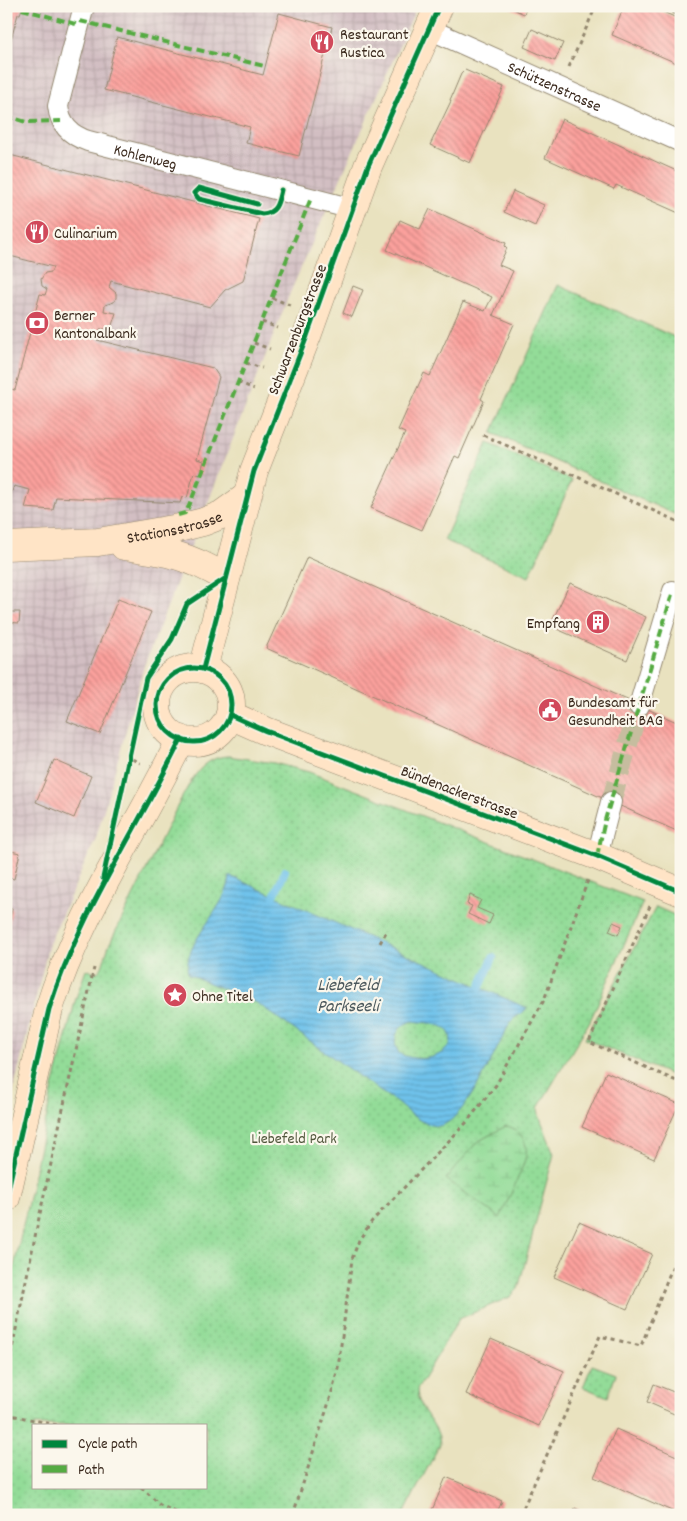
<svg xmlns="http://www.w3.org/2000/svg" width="687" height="1521" font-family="Dekko,sans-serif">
	<defs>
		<pattern id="industrial-grid" width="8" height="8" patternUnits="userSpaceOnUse" patternTransform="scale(1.25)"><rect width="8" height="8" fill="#d2bec2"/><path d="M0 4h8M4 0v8" fill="none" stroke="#b5a3a6"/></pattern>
		<pattern id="green-dots" width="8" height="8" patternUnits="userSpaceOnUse" patternTransform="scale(1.25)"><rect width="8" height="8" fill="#93dc98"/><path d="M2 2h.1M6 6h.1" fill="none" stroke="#80bd83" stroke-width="1.8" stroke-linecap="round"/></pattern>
		<pattern id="wetland-marsh" width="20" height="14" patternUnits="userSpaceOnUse" patternTransform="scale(1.25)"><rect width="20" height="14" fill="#93dc98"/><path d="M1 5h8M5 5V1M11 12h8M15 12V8" fill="none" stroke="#80bd83"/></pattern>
		<pattern id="water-rules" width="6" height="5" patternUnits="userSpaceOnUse" patternTransform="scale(1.25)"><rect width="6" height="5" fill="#6fc2eb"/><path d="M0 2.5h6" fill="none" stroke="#5c9ebe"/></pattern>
		<pattern id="building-back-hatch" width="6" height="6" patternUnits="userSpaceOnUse" patternTransform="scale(1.25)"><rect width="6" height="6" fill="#fca19d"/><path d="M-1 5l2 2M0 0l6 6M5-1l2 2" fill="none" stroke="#cd837f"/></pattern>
	</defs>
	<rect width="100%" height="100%" fill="#fbf7ec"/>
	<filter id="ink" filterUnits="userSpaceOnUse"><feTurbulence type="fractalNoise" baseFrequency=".02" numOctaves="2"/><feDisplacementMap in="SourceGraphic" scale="10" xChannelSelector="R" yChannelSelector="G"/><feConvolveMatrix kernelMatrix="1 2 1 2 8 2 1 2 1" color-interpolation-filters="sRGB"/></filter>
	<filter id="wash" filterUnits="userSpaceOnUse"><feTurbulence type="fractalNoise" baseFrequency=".0096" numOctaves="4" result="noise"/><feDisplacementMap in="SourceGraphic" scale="20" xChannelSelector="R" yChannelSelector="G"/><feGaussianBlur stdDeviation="1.12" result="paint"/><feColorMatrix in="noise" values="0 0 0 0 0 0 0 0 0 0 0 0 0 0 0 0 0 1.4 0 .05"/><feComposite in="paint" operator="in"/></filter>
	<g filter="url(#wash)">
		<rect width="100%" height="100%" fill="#e9e2bf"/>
		<!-- industrial -->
		<polygon fill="url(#industrial-grid)" points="6,6 417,6 290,293 144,666 96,838 49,944 6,1121"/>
		<!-- green -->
		<g fill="url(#green-dots)" stroke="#67835b" fill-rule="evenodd">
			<polygon points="558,285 681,340 681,517 492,433"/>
			<polygon points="488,443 572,480 529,577 444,540"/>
			<path d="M228,756L274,763L309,772L643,902L590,1021L538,1108L539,1115L554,1154L518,1289L510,1297L459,1319L417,1390C417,1411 440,1424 440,1444L403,1515H6V1304L53,1087L76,998L86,970L98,972L102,967L109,945L181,799C192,780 202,757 228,756ZM34,1425H206V1487H34Z"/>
			<polygon points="656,907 681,918 681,1079 585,1039"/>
			<polygon points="592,1365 616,1374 608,1397 583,1387"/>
		</g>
		<!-- wetland -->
		<path fill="url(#wetland-marsh)" stroke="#67835b" d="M506,1126C519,1128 528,1141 526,1155C524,1168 506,1203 500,1218L446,1179L477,1142Z"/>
		<!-- water -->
		<path fill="url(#water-rules)" stroke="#557684" fill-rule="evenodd" d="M230,876L527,1008C523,1014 514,1016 510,1023C499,1042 463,1129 436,1126C414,1123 400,1102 381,1092L257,1003L188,974C181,943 228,908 230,876ZM413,1021C429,1024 455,1022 450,1045C438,1061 416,1061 400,1054C389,1041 398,1024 413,1021Z"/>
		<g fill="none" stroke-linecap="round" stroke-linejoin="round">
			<!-- stream -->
			<g stroke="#6fc2eb" stroke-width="8">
				<polyline points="274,896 285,871"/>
				<polyline points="480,987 493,958"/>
			</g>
		</g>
		<g id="blocks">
			<!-- building -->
			<g fill="url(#building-back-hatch)">
				<polygon points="6,6 23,6 20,14 18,14 7,54"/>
				<polygon points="507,6 527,6 524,14"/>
				<polygon points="624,6 650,6 681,20 681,65 612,35"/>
				<polygon points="279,13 332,27 299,156 246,143 250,127 104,90 117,37 263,75"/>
				<polygon points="532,29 563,43 555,61 524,47"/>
				<polygon points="465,70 504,87 470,163 430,145 451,101 450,100 461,74"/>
				<polygon points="562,119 681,173 681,214 616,185 614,189 545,158"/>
				<polygon points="6,154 259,219 243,281 225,290 210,307 111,281 109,287 116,293 116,298 114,302 105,305 104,311 116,313 112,325 108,329 100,329 97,340 213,368 219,377 197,459 204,461 200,475 194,473 187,498 182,497 180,503 56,497 53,510 25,508 30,490 14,486 11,494 6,494 6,388 15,390 40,294 45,295 47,289 42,286 41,279 45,273 51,272 53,267 6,255"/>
				<polygon points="513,191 544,205 535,226 504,212"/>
				<polygon points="430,209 506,243 505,246 507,248 499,265 513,271 493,315 514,324 481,399 484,401 459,458 455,456 422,530 371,508 405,433 398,430 424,373 430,376 463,302 485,311 492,297 387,250 400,220 420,229"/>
				<polygon points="353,286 363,290 352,317 343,313"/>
				<polygon points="307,557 681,724 681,833 266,648"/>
				<polygon points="570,583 646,617 627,660 550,626"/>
				<polygon points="118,599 151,612 100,734 67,721"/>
				<polygon points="6,612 20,612 19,623 6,622"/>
				<polygon points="6,760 10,760 8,808 6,808"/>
				<polygon points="54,760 91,776 74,818 36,802"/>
				<polygon points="6,850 20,853 14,879 6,877"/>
				<polygon points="470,895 481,900 477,908 493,915 489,924 468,914 472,906 467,904"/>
				<polygon points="6,907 12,909 7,933 6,933"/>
				<polygon points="613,922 622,926 618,935 609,931"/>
				<polygon points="606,1072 679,1104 654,1159 582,1127"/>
				<polygon points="579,1222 652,1254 627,1309 554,1277"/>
				<polygon points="491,1339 564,1371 539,1426 466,1394"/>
				<polygon points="654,1384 681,1395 681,1417 647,1402"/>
				<polygon points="616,1429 681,1458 681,1515 594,1477"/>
				<polygon points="446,1477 502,1501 496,1515 430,1515"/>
				<polygon points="575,1508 590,1515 572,1515"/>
			</g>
		</g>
	</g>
	<g filter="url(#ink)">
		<use href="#blocks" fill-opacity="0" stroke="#92866e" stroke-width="1"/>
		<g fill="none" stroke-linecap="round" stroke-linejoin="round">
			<!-- street-tunnel -->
			<polyline stroke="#c6bd9f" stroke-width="20" stroke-dasharray="20 10" stroke-linecap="butt" points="611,802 639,706"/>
			<!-- street casing -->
			<g stroke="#92866e" stroke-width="22">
				<g id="street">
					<path id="s1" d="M84,6L58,106C60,125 70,135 88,141L353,209"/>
					<path id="s2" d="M429,29L681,142"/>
					<polyline points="639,706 673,591"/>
					<polyline points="597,856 611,802"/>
				</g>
			</g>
			<!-- secondary casing -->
			<g stroke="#92866e" stroke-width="29">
				<g id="secondary">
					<path id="s3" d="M6,546L98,542L179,528L203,522L221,515L246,497"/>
					<path d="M124,546C167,552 188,555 226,578"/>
					<circle cx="194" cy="705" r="37"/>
					<polyline points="203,669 254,471 307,336 368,166 439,6"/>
					<polyline points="230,715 266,731 597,856 681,892"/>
					<path d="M6,1198L49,1009C79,913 138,829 181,739"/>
				</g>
			</g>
			<!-- path -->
			<g stroke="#92866e" stroke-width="3" stroke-dasharray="4 4" stroke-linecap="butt">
				<polyline points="658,6 681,16"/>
				<polyline points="569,67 596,6"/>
				<polyline points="272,298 290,305"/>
				<polyline points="262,322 278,328"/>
				<polyline points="254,343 270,349"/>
				<polyline points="246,363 262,368"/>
				<polyline points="238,382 254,389"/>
				<polyline points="483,435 681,523"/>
				<polyline points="132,759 140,763"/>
				<polyline points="650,906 589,1042 681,1083"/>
				<polyline points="380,943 386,932"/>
				<polyline points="6,1378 37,1227 94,968"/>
				<polyline points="6,1414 57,1425"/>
				<polyline points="141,1487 160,1505 182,1515"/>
				<polyline points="293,1515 330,1399 338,1368 352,1259 359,1240 372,1221 466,1123 496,1085 544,1000 588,880"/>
				<polyline points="520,1515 600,1336 641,1346 681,1245"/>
			</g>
			<!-- street -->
			<use href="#street" stroke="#fff" stroke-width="20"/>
			<!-- secondary -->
			<use href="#secondary" stroke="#ffe4c6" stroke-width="28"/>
			<!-- quiet -->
			<g stroke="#55ab43" stroke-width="4" stroke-dasharray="8 4" stroke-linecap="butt">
				<polyline points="22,9 79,25"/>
				<polyline points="80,21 264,66"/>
				<polyline points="6,116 26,122 61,121"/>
				<polyline points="178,515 185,513 189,506 311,198"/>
				<polyline points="597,856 605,820 673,591"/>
			</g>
			<!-- cycleway casing -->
			<g stroke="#fbf7ec" stroke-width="8">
				<g id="cycleway">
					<path d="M257,204L199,188L194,193L199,199L262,214C277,213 278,202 281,190"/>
					<circle cx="194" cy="705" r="37"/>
					<polyline points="203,669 254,471 307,336 368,166 439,6"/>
					<polyline points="230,715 266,731 597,856 681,892"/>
					<polyline points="103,878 146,678 172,639 187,604 226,578"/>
					<path d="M6,1198L49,1009C79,913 138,829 181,739"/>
				</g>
			</g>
			<!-- cycleway -->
			<use href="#cycleway" stroke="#00873e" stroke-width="5"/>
		</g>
	</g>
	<!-- icons -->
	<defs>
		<g id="restaurant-disc" transform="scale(1.25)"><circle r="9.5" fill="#d1495b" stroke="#fbf7ec"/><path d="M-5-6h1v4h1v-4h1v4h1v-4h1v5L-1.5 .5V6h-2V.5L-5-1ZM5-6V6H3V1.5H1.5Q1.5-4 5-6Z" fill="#fff"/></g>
		<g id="bank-disc" transform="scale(1.25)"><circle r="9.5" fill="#d1495b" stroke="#fbf7ec"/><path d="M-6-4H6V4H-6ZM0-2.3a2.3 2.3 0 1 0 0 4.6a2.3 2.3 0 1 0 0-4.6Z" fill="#fff"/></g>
		<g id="building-disc" transform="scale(1.25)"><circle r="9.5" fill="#d1495b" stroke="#fbf7ec"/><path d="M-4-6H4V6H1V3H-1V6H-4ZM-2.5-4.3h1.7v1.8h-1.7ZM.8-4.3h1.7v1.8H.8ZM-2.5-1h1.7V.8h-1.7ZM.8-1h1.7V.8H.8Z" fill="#fff"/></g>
		<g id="civic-disc" transform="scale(1.25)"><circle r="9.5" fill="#d1495b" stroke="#fbf7ec"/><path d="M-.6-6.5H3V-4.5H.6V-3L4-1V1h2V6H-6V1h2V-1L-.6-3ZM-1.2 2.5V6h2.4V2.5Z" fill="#fff"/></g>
		<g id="sight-disc" transform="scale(1.25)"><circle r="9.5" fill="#d1495b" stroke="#fbf7ec"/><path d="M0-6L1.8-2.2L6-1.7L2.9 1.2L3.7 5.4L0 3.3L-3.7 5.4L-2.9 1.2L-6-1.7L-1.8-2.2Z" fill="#fff"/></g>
	</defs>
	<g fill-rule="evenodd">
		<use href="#restaurant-disc" x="322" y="42"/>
		<use href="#restaurant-disc" x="37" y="232"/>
		<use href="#bank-disc" x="37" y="323"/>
		<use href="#building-disc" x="598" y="622"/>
		<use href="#civic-disc" x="550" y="710"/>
		<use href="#sight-disc" x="175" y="995"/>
	</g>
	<g text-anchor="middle" stroke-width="4.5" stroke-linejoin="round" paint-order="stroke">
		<!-- poi labels -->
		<g font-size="16" fill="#3b2a1e" stroke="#fbf7ec" text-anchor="start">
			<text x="340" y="39">Restaurant<tspan x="340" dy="18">Rustica</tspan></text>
			<text x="54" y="238">Culinarium</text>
			<text x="54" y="320">Berner<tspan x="54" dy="18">Kantonalbank</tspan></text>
			<text x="580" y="628" text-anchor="end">Empfang</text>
			<text x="568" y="707">Bundesamt für<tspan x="568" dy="18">Gesundheit BAG</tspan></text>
			<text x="192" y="1001">Ohne Titel</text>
		</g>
		<!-- street labels -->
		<g font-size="16" fill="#3b2a1e" stroke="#fbf7ec">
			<text dy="6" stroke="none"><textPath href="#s2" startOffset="138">Schützenstrasse</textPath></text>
			<text dy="6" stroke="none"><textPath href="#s1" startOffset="212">Kohlenweg</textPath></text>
			<text transform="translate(296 329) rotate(-69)" y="6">Schwarzenburgstrasse</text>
			<text dy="6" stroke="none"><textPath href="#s3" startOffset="170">Stationsstrasse</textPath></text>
			<text transform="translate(460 791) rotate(21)" y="6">Bündenackerstrasse</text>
		</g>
		<!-- park labels -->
		<g font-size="16" fill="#51563c" stroke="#fbf7ec">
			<text x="294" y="1143">Liebefeld Park</text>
		</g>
		<!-- water labels -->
		<g font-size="18" font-style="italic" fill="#4b585c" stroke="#fbf7ec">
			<text x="348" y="990">Liebefeld<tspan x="348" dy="21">Parkseeli</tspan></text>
		</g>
	</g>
	<!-- margin -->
	<rect width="687" height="1521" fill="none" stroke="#fbf7ec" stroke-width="25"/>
	<!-- legend -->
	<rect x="32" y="1424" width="175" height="65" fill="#fbf7ec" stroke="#aea59a"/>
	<rect x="42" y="1440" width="25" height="8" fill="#00873e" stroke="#aea59a"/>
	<text x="78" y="1448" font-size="15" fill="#3b2a1e">Cycle path</text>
	<rect x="42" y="1465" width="25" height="8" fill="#55ab43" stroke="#aea59a"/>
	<text x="78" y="1474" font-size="15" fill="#3b2a1e">Path</text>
</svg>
